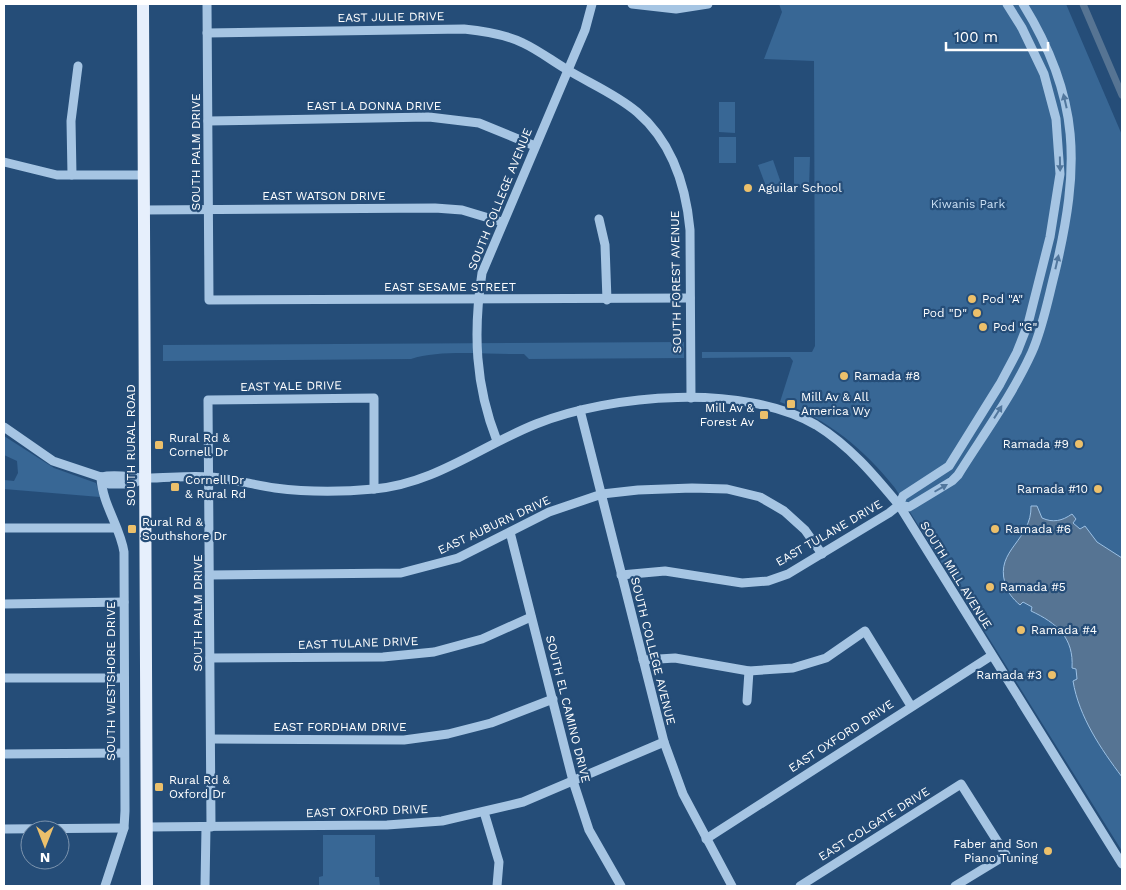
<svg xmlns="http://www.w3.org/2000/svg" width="1126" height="890" font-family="'Work Sans',sans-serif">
	<rect width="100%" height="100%" fill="#254d78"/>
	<!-- green -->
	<g fill="#386795">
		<path d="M779,4H1066L1122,135V851L895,488C864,449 828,419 780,402L793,361L790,357L702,358V352H812L815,346L814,61L764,59L782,12Z"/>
		<polygon points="719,102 735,102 735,133 719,132"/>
		<rect x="719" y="137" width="17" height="26"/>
		<polygon points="794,157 810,157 809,188 794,188"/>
		<polygon points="773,160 781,183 767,189 758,165"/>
		<path d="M684,342V358L529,359L524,354C492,355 441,349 411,359L163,361V345Z"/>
		<polygon points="4,436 54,468 96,483 100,497 4,489 4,480 14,481 18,473 17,461 4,455"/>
		<polygon points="323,835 375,835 375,877 379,877 380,886 319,886 319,877 323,876"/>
	</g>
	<!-- water -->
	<path fill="#567493" stroke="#9bc0e4" d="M1031,506H1037L1042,518C1053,523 1062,521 1072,514L1076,519L1073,523L1080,529L1085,526L1097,542L1122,558V777C1101,749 1079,717 1073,681L1077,679L1076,669L1072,668C1074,638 1057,623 1031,611L1032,607L1023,602L1020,605C1013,599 1007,592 1005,583C995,550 1032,540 1031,506Z"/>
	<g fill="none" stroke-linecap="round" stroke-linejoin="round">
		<!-- canal -->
		<polyline stroke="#567493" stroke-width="7" points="1083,4 1122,95"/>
		<!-- minor -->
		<g stroke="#a6c5e3" stroke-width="9">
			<polyline points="207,4 209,300 690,298"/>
			<polyline points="632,4 676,9 708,4"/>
			<path d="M207,33L464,29C484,31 505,34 523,43C538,50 551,60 566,69C589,83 616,94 637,112C672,142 686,186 690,230L691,398"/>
			<polyline points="208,121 429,117 479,123 535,146"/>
			<polyline points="4,162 57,175 144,175"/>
			<polyline points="72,175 71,121 78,66"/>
			<polyline points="144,210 435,208 462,210 502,222"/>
			<polyline points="599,219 605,245 607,300"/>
			<polyline points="580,410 664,742 683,794 732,886"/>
			<polyline points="4,427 53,461 101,477 109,484 131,484 145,478"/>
			<path d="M497,441C475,385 473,332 482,273L585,30L592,4"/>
			<path d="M101,477C117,473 131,478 147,478C168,478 190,475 211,477C233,479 254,485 275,488C306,492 342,492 374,489C434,484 481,446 536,424C611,394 744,383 816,425C850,446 874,475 899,505L1122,864"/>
			<path d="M101,477C102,504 120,526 124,552L125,811L124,828L105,886"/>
			<path d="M899,505L909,507L952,481L958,475C983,435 1012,396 1032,352C1043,327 1048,299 1055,272C1080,167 1081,98 1023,4"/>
			<polyline points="4,528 115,528"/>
			<polyline points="510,532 573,781 589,830 621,886"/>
			<polyline points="210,575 401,573 458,558 549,512 602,494 638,490 692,488 727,489 760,497 784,511 805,530 822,554"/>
			<polyline points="621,575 665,571 742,583 768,581 788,574 889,513 899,505 903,496 949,466 1000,384 1017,352 1028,324 1050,237 1060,174 1056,119 1044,74 1022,28 1007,4"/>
			<polyline points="4,604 124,602"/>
			<polyline points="210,658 383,657 434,652 482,639 531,617"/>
			<polyline points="643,660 675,658 749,671 793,668 826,658 865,631 911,706"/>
			<polyline points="4,678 124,678"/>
			<polyline points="747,701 749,671"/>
			<polyline points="211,739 404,740 448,734 491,723 553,699"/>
			<polyline points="4,754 124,753"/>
			<polyline points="484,812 499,862 497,886"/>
			<polyline points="147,827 387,825 442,821 523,802 664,742"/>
			<polyline points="211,827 208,400 374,398 374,489"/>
			<polyline points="4,829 124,828"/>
			<polyline points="706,839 991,656"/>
			<polyline points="205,886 206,827"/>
			<polyline points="800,886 961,784 1006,855 955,886"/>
		</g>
		<!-- major -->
		<polyline stroke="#e6effc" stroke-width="12" points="143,4 147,886"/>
	</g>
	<!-- one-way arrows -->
	<defs><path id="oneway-solid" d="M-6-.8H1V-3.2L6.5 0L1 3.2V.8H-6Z" transform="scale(1.25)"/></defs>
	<g fill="#52779d">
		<use href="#oneway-solid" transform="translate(1065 101) rotate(-103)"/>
		<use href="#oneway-solid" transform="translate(1060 164) rotate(89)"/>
		<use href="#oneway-solid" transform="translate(1057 262) rotate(-77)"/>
		<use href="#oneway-solid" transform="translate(998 412) rotate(-58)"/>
		<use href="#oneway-solid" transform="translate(941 488) rotate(-30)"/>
	</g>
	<!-- markers -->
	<g fill="#ecc06b" stroke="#254d78" stroke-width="2">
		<circle cx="748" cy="188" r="5"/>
		<circle cx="972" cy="299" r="5"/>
		<circle cx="977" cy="313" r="5"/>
		<circle cx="983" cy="327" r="5"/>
		<circle cx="844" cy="376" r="5"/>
		<rect x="786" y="399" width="10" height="10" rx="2.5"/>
		<rect x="759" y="410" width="10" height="10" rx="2.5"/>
		<circle cx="1079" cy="444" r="5"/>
		<rect x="154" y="440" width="10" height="10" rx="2.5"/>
		<rect x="170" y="482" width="10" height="10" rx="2.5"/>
		<circle cx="1098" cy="489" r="5"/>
		<rect x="127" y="524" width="10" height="10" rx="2.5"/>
		<circle cx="995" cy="529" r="5"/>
		<circle cx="990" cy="587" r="5"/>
		<circle cx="1021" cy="630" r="5"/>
		<circle cx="1052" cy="675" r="5"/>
		<rect x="154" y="782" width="10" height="10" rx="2.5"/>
		<circle cx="1048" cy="851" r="5"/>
	</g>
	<g text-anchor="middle" stroke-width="4.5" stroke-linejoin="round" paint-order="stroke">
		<!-- street labels -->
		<g font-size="12" fill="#fff" stroke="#254d78">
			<text transform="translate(391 17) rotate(-1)" y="4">EAST JULIE DRIVE</text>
			<text x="374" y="110">EAST LA DONNA DRIVE</text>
			<text transform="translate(196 152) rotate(-90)" y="4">SOUTH PALM DRIVE</text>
			<text x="324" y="200">EAST WATSON DRIVE</text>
			<text transform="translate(500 199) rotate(-68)" y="4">SOUTH COLLEGE AVENUE</text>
			<text transform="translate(676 282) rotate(-91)" y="4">SOUTH FOREST AVENUE</text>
			<text x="450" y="291">EAST SESAME STREET</text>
			<text transform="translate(291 386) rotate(-1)" y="4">EAST YALE DRIVE</text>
			<text transform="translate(131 445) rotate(-90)" y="4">SOUTH RURAL ROAD</text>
			<text transform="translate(494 525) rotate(-25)" y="4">EAST AUBURN DRIVE</text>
			<text transform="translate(829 533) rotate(-30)" y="4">EAST TULANE DRIVE</text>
			<text transform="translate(956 575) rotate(58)" y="4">SOUTH MILL AVENUE</text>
			<text transform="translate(198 613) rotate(-90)" y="4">SOUTH PALM DRIVE</text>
			<text transform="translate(358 643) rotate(-2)" y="4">EAST TULANE DRIVE</text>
			<text transform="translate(653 651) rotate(76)" y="4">SOUTH COLLEGE AVENUE</text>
			<text transform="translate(111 681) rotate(-90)" y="4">SOUTH WESTSHORE DRIVE</text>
			<text transform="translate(568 709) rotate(76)" y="4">SOUTH EL CAMINO DRIVE</text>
			<text x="340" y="731">EAST FORDHAM DRIVE</text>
			<text transform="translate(841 736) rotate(-33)" y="4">EAST OXFORD DRIVE</text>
			<text transform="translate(367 811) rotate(-2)" y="4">EAST OXFORD DRIVE</text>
			<text transform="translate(874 824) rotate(-32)" y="4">EAST COLGATE DRIVE</text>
		</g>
		<!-- poi labels -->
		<g font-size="12" fill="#fff" stroke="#254d78" text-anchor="start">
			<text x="758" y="192">Aguilar School</text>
			<text x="982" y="303">Pod "A"</text>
			<text x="967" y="317" text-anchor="end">Pod "D"</text>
			<text x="993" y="331">Pod "G"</text>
			<text x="854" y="380">Ramada #8</text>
			<text x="801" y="401">Mill Av &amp; All<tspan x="801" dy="14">America Wy</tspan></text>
			<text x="754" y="412" text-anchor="end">Mill Av &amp;<tspan x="754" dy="14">Forest Av</tspan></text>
			<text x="169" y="442">Rural Rd &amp;<tspan x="169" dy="14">Cornell Dr</tspan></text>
			<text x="1069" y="448" text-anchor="end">Ramada #9</text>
			<text x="185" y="484">Cornell Dr<tspan x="185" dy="14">&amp; Rural Rd</tspan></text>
			<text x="1088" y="493" text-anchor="end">Ramada #10</text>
			<text x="142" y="526">Rural Rd &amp;<tspan x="142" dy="14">Southshore Dr</tspan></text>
			<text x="1005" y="533">Ramada #6</text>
			<text x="1000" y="591">Ramada #5</text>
			<text x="1031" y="634">Ramada #4</text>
			<text x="1042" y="679" text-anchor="end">Ramada #3</text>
			<text x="169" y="784">Rural Rd &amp;<tspan x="169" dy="14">Oxford Dr</tspan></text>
			<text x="1038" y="848" text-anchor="end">Faber and Son<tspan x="1038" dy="14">Piano Tuning</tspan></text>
		</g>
		<!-- park labels -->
		<g font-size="12" fill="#c9def3" stroke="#254d78">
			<text x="968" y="208">Kiwanis Park</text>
		</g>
	</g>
	<!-- border -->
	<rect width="1126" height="890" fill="none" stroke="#ffffff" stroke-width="10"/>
	<!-- north arrow -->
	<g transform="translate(45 845) rotate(180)"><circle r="24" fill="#254d78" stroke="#7c94ae"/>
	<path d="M0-4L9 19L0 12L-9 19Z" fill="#ecc06b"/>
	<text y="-8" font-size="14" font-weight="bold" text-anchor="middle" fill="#ffffff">N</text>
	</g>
	<!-- scale -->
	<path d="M946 42v8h102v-8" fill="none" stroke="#ffffff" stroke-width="2.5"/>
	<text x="954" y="42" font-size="15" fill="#ffffff" stroke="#254d78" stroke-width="4" paint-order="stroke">100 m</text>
</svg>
